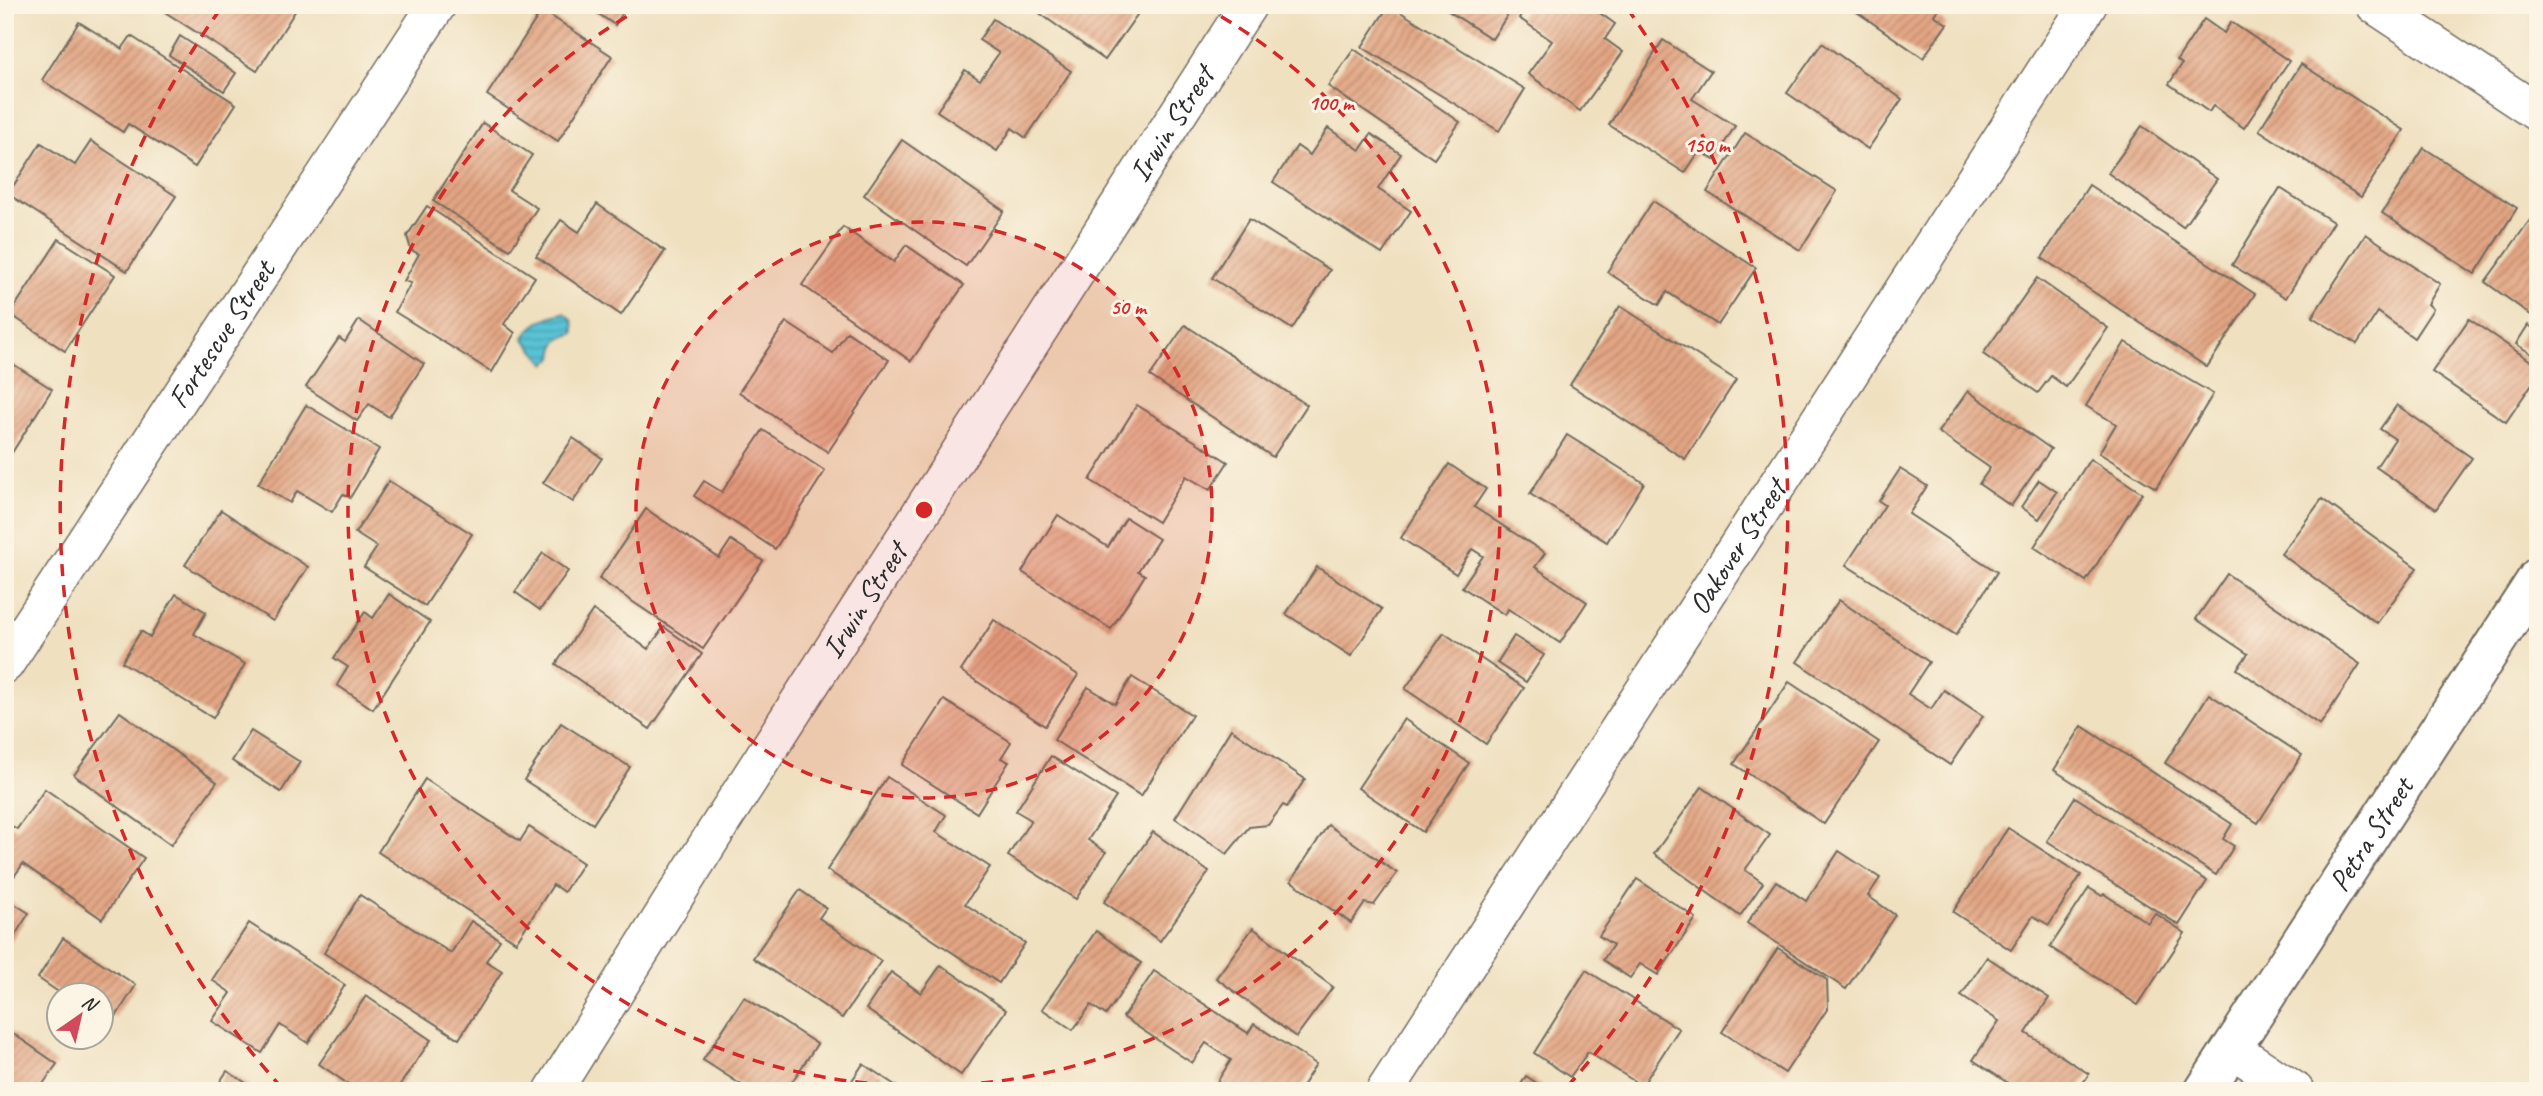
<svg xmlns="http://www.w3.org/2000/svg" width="2543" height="1096" font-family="Caveat,sans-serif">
	<defs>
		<pattern id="water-rules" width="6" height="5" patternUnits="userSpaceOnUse" patternTransform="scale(1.75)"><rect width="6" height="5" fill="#5ac3d6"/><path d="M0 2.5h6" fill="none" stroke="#4b9fae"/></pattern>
		<pattern id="building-hatch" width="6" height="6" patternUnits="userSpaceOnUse" patternTransform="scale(1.75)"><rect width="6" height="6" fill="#e3a684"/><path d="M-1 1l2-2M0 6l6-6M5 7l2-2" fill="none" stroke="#b8876c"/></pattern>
	</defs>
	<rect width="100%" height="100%" fill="#fcf5e5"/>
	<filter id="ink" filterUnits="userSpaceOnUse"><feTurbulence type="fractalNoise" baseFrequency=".0143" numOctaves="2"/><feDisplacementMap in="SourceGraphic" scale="14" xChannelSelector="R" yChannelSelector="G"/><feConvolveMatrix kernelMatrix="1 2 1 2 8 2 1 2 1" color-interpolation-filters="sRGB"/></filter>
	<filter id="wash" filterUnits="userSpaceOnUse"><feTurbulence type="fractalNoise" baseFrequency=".00686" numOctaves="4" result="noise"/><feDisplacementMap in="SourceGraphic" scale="28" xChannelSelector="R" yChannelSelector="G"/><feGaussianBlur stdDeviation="1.57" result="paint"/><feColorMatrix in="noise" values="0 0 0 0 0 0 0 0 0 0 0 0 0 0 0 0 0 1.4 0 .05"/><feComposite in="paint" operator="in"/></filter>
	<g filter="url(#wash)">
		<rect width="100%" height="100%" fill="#efe0c0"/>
		<!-- water -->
		<path fill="url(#water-rules)" stroke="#427780" stroke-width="2" d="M564,313C573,318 574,322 574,333C557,340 556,338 553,357L546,364L524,338C531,324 548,316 564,313Z"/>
		<g id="blocks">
			<!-- building -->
			<g fill="url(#building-hatch)">
				<polygon points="154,5 299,5 257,71"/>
				<polygon points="585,5 628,5 615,25"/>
				<polygon points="1032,5 1144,5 1105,60 1031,7"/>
				<polygon points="1389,5 1525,89 1499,131 1362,47"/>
				<polygon points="1439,5 1514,5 1492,39"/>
				<polygon points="1528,5 1589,5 1615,24 1605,39 1623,52 1580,111 1528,74 1552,41 1519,18"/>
				<polygon points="1847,5 1941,5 1934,15 1947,24 1923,58"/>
				<polygon points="542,10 612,56 558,141 487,95"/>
				<polygon points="993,19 1071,71 1026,138 1012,128 997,151 937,111 965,70 980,80 999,53 979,40"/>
				<polygon points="2204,19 2224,33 2231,22 2289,61 2244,128 2213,106 2209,112 2169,84 2182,64 2177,60"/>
				<polygon points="79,22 122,49 131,36 236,104 195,167 128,124 123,132 42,80"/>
				<polygon points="180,36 236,73 224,91 169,55"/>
				<polygon points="1663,40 1711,71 1692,99 1735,126 1714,160 1700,150 1685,173 1609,125"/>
				<polygon points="1822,43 1902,99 1868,149 1787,93"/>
				<polygon points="1354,49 1460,122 1434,159 1328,86"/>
				<polygon points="2301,64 2404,130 2361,197 2259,130"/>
				<polygon points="483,123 532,155 509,190 537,208 510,250 433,201"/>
				<polygon points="2142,126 2217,179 2183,227 2108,173"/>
				<polygon points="1328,128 1360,150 1371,134 1401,154 1378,189 1411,211 1382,254 1273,182 1297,146 1310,155"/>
				<polygon points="1745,133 1837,191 1800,250 1707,192"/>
				<polygon points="902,140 1004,211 966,266 864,195"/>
				<polygon points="91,141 176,196 127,271 8,194 41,143 75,165"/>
				<polygon points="2424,148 2517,208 2475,274 2382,213"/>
				<polygon points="2089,185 2255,294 2207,367 2042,258"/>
				<polygon points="2280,188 2333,222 2286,298 2232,265"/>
				<polygon points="1653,201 1756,268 1718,325 1667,292 1659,305 1607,272"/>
				<polygon points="597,204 665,251 621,315 536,256 561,220 579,232"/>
				<polygon points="427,206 535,277 504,324 515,333 492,372 395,312 411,283 404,281 419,254 411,250 407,236"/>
				<polygon points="2538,209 2538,320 2485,282"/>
				<polygon points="1249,219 1330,270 1292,329 1212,278"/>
				<polygon points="843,227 894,262 906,245 964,285 911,361 802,285"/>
				<polygon points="2366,234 2440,284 2428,304 2433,309 2414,338 2378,312 2357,344 2312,317"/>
				<polygon points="59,239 115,275 65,351 10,314"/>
				<polygon points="2037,278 2108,328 2066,387 2051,376 2038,393 1983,354"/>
				<polygon points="1620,306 1736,380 1685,459 1570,385"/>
				<polygon points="2469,319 2538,366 2538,375 2506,422 2432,372"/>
				<polygon points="359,320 424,364 389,417 369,404 357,421 306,387 339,338 345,342"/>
				<polygon points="786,322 833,353 847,332 889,360 828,452 739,392"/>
				<polygon points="1185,325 1307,405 1273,457 1150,376"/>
				<polygon points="2528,325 2538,331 2538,358 2516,344"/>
				<polygon points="2125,342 2213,394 2156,488 2099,453 2116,424 2086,406"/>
				<polygon points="5,359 52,389 8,459 5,457"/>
				<polygon points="1968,391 2051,449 2011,506 1979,484 1990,468 1938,432"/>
				<polygon points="306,405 379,449 350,498 343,494 332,512 297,491 290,503 258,484"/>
				<polygon points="1137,405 1228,462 1210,490 1186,476 1158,522 1090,480"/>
				<polygon points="2397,405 2472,458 2436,509 2376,467 2395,439 2380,429"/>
				<polygon points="763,430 825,471 775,549 694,496 704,481 722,492"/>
				<polygon points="1567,435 1644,483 1607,542 1530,494"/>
				<polygon points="573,438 602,458 573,502 543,483"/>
				<polygon points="2090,459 2142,493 2086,581 2034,547"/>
				<polygon points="1449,464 1486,489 1474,507 1545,553 1535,567 1587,602 1560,643 1508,609 1505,615 1462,587 1483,556 1472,549 1456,574 1401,538"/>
				<polygon points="1900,469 1927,486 1909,514 1997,572 1956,635 1846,565 1885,505 1879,501"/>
				<polygon points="2039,480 2057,492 2039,519 2021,507"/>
				<polygon points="389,481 472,534 425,606 364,567 377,547 355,533"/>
				<polygon points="2322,499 2417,568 2377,623 2281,554"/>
				<polygon points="646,509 719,558 731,540 763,561 703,649 599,579"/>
				<polygon points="221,510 308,567 273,621 185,565"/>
				<polygon points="1058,515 1108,547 1126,518 1159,539 1138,571 1145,575 1111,629 1022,572"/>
				<polygon points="543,553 568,571 540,610 515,592"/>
				<polygon points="1317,567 1382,609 1351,656 1286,614"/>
				<polygon points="2227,574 2360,664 2320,725 2237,669 2248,654 2196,619"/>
				<polygon points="176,594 206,612 194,634 245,664 213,718 122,662 141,631 150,637"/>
				<polygon points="389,594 430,622 373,709 337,685 348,667 334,658 365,612 373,618"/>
				<polygon points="1839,600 1929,662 1908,694 1931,709 1944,690 1983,716 1950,765 1797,662"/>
				<polygon points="593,610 648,649 664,627 702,654 650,729 556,664"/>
				<polygon points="994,620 1078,675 1045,726 961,671"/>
				<polygon points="1444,633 1524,688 1486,744 1405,689"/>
				<polygon points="1514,636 1544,655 1526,682 1497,663"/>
				<polygon points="1132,677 1192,715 1141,796 1054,740 1088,687 1115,704"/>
				<polygon points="1789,682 1879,742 1824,824 1734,764"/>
				<polygon points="2209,694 2302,755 2258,823 2165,763"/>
				<polygon points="944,700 1011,742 1001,758 1009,762 977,813 902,765"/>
				<polygon points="120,712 217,782 171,845 74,775"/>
				<polygon points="1404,719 1469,763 1423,832 1358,788"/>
				<polygon points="561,723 630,767 593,824 524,780"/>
				<polygon points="2082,726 2232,824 2223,839 2234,846 2216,875 2054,770"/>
				<polygon points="1231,729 1305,779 1287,807 1283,805 1268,825 1249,827 1227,854 1175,818"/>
				<polygon points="251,731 300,762 281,792 232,761"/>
				<polygon points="1051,756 1116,797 1088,840 1106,852 1076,899 1008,856 1031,820 1016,811"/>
				<polygon points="887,777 946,815 936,832 990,867 965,904 1025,943 999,983 827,870"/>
				<polygon points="425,779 520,841 529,827 583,863 564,892 553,885 516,942 378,852"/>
				<polygon points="1702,787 1770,835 1745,870 1763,883 1740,916 1654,854"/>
				<polygon points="45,789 144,858 102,919 23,864 5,889 5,828 8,824 17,829"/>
				<polygon points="2075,797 2207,881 2179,925 2047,841"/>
				<polygon points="1328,825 1397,873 1374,905 1365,903 1351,923 1291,881"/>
				<polygon points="2008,828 2081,875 2049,925 2033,916 2011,950 1953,912"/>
				<polygon points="1153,832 1209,872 1160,941 1104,902"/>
				<polygon points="1839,851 1880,878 1868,896 1895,915 1846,989 1747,923 1776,881 1806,901"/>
				<polygon points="1637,879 1696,918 1658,975 1640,964 1630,978 1603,960 1613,945 1599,936"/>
				<polygon points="2089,888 2102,896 2104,894 2148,923 2155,913 2185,933 2138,1005 2050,947"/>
				<polygon points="800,890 826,908 819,918 881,961 842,1018 753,958"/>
				<polygon points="360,895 451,953 471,921 500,940 486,961 502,971 459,1039 324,953"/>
				<polygon points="5,898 29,913 5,951"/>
				<polygon points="249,923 345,985 308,1043 280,1025 262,1053 212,1021 231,993 212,980"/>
				<polygon points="1253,928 1333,987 1296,1037 1216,978"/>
				<polygon points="1096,931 1141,963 1106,1015 1091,1005 1073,1030 1042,1009"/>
				<polygon points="63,938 136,985 115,1018 102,1010 102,995 63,995 38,978"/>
				<polygon points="1778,948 1827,980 1828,1008 1785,1073 1722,1032"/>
				<polygon points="1987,957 2049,998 2026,1033 2089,1074 2077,1091 2020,1091 1973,1060 1999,1021 1961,996"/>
				<polygon points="941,965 1006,1010 961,1075 866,1009 891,972 921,993"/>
				<polygon points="1586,970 1679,1029 1642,1086 1588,1052 1570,1077 1534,1053"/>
				<polygon points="1154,971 1248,1033 1254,1024 1316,1064 1299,1091 1230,1091 1217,1082 1231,1060 1206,1043 1192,1063 1123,1017"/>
				<polygon points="366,996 431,1040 399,1086 405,1091 358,1091 319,1064"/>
				<polygon points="744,997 817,1044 786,1091 751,1091 703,1060"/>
				<polygon points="5,1028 57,1064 38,1091 5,1091"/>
				<polygon points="863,1064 904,1091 845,1091"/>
				<polygon points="227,1071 259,1091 214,1091"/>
				<polygon points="1526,1076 1549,1091 1517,1091"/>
			</g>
		</g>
	</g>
	<g filter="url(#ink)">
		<use href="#blocks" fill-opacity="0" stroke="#706a5f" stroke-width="2"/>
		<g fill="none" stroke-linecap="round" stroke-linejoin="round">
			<!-- street casing -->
			<g stroke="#706a5f" stroke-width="40">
				<g id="street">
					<polyline points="2375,5 2538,113"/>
					<path id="s1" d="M5,664L437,5"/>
					<polyline points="2232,1049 2295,1091"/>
					<path id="s2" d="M553,1091L721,823L1248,5"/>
					<path id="s3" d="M1385,1091L2088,5"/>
				</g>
			</g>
			<!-- secondary casing -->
			<g stroke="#706a5f" stroke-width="42">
				<g id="secondary">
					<path id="s4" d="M2204,1091L2538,577"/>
				</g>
			</g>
			<!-- street -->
			<use href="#street" stroke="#fff" stroke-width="37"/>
			<!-- secondary -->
			<use href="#secondary" stroke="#fff" stroke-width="38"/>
		</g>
	</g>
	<!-- distance rings -->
	<circle cx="924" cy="510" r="288" fill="#d62828" fill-opacity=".12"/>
	<g fill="none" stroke="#d62828" stroke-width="3.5" stroke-dasharray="12 9">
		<circle cx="924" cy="510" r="288"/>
		<path d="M1203 6A576 576 0 1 1 645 6"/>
		<path d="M282 1088A864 864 0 0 1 221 8M1627 8A864 864 0 0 1 1566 1088"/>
	</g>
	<g text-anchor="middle" stroke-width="6" stroke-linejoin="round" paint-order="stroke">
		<!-- street labels -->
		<g font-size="30" fill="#2b2b2b" stroke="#fcf5e5">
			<text dy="10" stroke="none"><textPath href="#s2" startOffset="1148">Irwin Street</textPath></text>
			<text dy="10" stroke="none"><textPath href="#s1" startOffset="394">Fortescue Street</textPath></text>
			<text dy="10" stroke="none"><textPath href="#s3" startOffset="648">Oakover Street</textPath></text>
			<text dy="10" stroke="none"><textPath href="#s2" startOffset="581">Irwin Street</textPath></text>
			<text dy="10" stroke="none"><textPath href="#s4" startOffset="306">Petra Street</textPath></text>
		</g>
	</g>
	<circle cx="924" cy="510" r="10" fill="#d62828" stroke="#fcf5e5" stroke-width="3.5"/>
	<g font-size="21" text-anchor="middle" font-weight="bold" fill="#d62828" stroke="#fcf5e5" stroke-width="6" stroke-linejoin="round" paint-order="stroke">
		<text x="1331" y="110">100 m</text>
		<text x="1707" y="152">150 m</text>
		<text x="1128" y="314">50 m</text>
	</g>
	<!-- margin -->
	<rect width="2543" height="1096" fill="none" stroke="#fcf5e5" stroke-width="28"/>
	<!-- north arrow -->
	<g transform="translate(80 1016) rotate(34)"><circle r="33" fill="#fcf5e5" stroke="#a8a49b" stroke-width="2"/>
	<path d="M0-5L12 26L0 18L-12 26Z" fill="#d1495b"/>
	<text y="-10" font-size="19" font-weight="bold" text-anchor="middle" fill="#2b2b2b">N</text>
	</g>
</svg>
